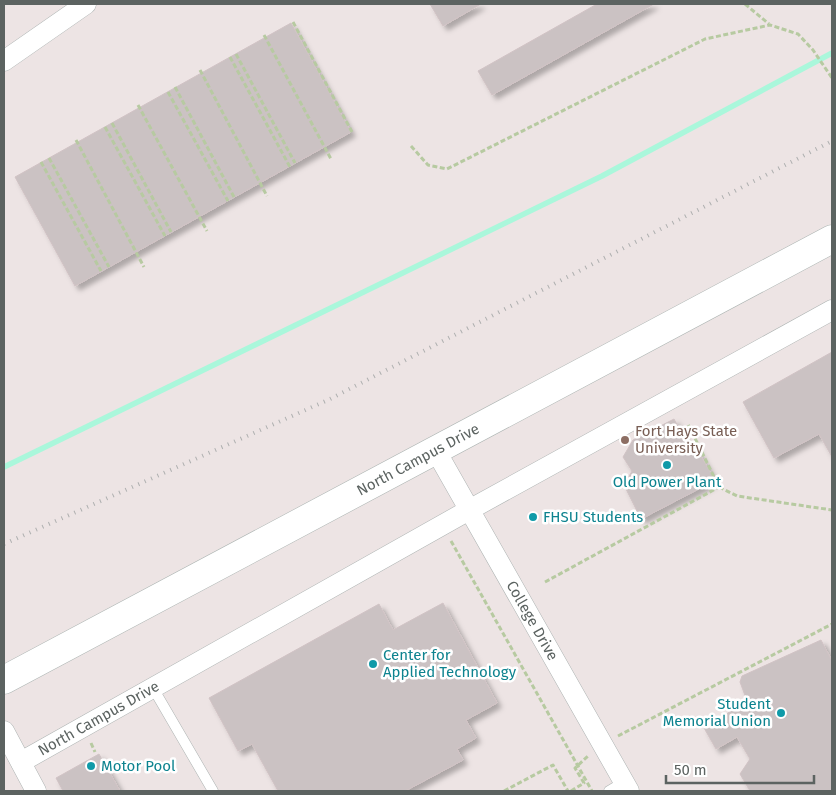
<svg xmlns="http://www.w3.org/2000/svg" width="836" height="795" font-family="'Fira Sans',sans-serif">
	<defs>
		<filter id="shadow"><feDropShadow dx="4.5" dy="4.5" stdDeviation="2.5" flood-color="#0004"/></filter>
	</defs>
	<rect width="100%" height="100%" fill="#ede4e4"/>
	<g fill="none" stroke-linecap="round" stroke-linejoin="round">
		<!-- stream -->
		<polyline stroke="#aaf7db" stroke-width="5.5" points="4,467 602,176 832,53"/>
	</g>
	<!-- building -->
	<g fill="#cbc2c3" stroke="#d1c3c5" filter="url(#shadow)">
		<polygon points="430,4 481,4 443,26"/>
		<polygon points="597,4 654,4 492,95 478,71"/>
		<polygon points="291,23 351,132 75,286 15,177"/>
		<polygon points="832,352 832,457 819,434 774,458 743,402"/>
		<polygon points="674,419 689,446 693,443 712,475 710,483 641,519 624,485 632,471 623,457 633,440"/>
		<polygon points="443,603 497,703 466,720 476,738 457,749 463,760 405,791 278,791 252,744 238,751 209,698 379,604 393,630"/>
		<polygon points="821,640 832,661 832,791 750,791 740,774 750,759 737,737 716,749 704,728 747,701 740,682 742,676"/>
		<polygon points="99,754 120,791 63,791 56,778"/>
	</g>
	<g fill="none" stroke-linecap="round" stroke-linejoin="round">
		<!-- service casing -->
		<g stroke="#adb3b2" stroke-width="11">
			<g id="service">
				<polyline points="153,688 213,791"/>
				<polyline points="609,791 624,782"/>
			</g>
		</g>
		<!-- minor casing -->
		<g stroke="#adb3b2" stroke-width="21">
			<g id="minor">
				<polyline points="4,61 86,4"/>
				<path id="s1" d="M436,451L629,791"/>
				<polyline points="4,731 36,791"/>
				<path id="s2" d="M21,762L469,510L832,310"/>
			</g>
		</g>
		<!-- secondary casing -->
		<g stroke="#acb4b2" stroke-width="29">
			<g id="secondary">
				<path id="s3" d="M4,680L832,239"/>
			</g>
		</g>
		<!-- path -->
		<g stroke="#b7caa1" stroke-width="3" stroke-dasharray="5 2.5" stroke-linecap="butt">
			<polyline points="745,4 769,24"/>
			<polyline points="293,22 352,132"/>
			<polyline points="264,35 331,159"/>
			<polyline points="236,54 295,163"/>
			<polyline points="230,57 290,167"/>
			<polyline points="200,70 267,196"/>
			<polyline points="175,87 234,197"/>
			<polyline points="168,92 228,201"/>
			<polyline points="138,105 207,231"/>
			<polyline points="112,123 171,232"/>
			<polyline points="105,127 165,236"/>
			<polyline points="76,140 144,267"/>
			<polyline points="411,146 428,165 447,169 705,39 770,25 798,34 813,50 832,78"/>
			<polyline points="49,158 109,267"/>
			<polyline points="41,162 101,271"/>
			<polyline points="719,487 737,496 832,510"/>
			<polyline points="451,541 592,791"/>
			<polyline points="545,582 719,487 688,424"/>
			<polyline points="618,736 832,624"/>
			<polyline points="91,743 95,752"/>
			<polyline points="504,791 553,765 568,791"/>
			<polyline points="571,791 584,783 575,768 588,756"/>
		</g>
		<!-- service -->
		<use href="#service" stroke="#fff" stroke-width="10"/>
		<!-- minor -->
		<use href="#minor" stroke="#fff" stroke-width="20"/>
		<!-- secondary -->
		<use href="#secondary" stroke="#fff" stroke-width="28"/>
		<!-- rail -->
		<polyline stroke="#aeafaf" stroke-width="4" stroke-dasharray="1 6" stroke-linecap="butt" points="4,544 328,400 832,141"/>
	</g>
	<!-- markers -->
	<circle fill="#8d6e63" stroke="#fff" stroke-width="2" cx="625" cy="440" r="5"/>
	<g fill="#0f9aa8" stroke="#fff" stroke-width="2">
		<circle cx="667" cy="465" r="5"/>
		<circle cx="533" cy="517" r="5"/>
		<circle cx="373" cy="664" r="5"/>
		<circle cx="781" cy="713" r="5"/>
		<circle cx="91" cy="766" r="5"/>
	</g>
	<g text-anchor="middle" stroke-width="5" stroke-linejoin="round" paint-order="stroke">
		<!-- education labels -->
		<g font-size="15" fill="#785e54" stroke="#fff" text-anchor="start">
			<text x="635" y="436">Fort Hays State<tspan x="635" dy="17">University</tspan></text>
		</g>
		<!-- street labels -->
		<g font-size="15" fill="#5c6361" stroke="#fff">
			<text dy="5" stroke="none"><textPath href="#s3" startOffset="469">North Campus Drive</textPath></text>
			<text dy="5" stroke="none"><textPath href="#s1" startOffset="195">College Drive</textPath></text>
			<text dy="5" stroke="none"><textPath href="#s2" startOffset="89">North Campus Drive</textPath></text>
		</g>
		<!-- culture labels -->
		<g font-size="15" fill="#0d838f" stroke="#fff" text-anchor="start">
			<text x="667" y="487" text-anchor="middle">Old Power Plant</text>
			<text x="543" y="522">FHSU Students</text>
			<text x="383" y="660">Center for<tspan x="383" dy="17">Applied Technology</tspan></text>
			<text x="771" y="709" text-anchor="end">Student<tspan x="771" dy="17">Memorial Union</tspan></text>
			<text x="101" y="771">Motor Pool</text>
		</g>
	</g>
	<!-- border -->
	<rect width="836" height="795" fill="none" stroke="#5c6361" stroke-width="10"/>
	<!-- scale -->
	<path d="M666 775v8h148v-8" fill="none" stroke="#5c6361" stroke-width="2.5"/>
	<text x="674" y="775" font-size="15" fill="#5c6361" stroke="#ffffff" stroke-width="4" paint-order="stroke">50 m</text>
</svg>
